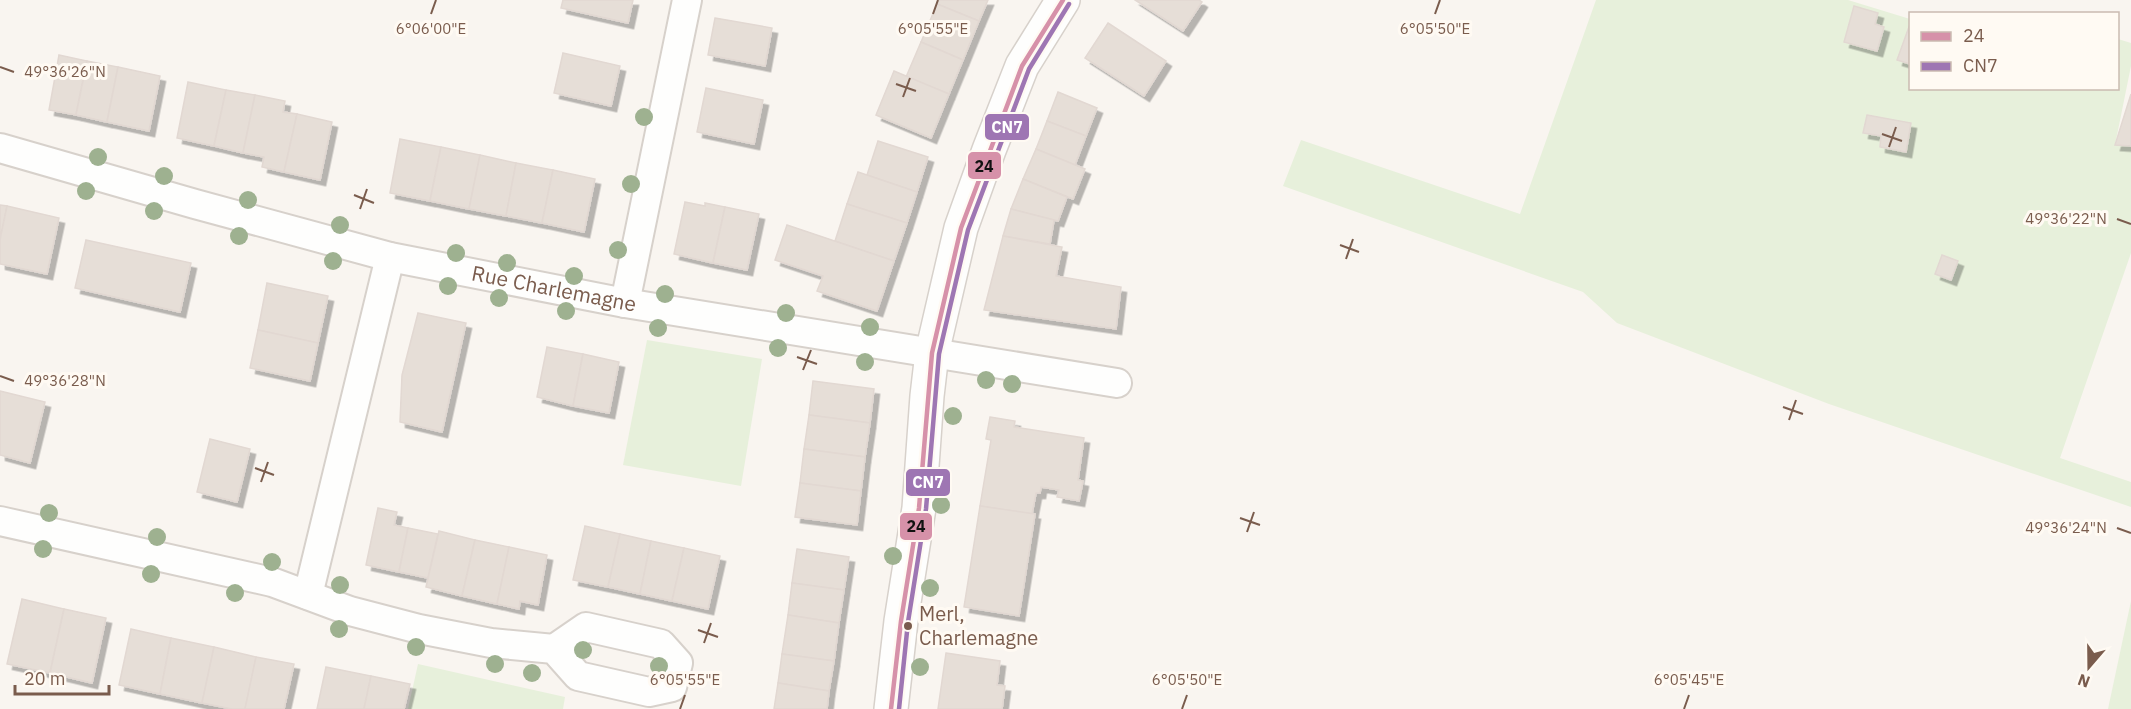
<svg xmlns="http://www.w3.org/2000/svg" width="2131" height="709" font-family="'IBM Plex Sans',sans-serif">
	<defs>
		<filter id="shadow"><feDropShadow dx="5.5" dy="5.5" stdDeviation="0" flood-color="#0004"/></filter>
	</defs>
	<rect width="100%" height="100%" fill="#f9f5f0"/>
	<!-- green -->
	<g fill="#e7f0db">
		<polygon points="1596,0 1848,0 1910,19 1910,88 2118,88 2118,39 2131,43 2131,66 2115,145 2131,146 2131,253 2060,458 2131,482 2131,507 1829,404 1617,323 1583,292 1283,186 1301,140 1520,214"/>
		<polygon points="647,340 762,359 741,486 623,465"/>
		<polygon points="2131,601 2131,709 2108,709"/>
		<polygon points="418,664 565,697 563,709 408,709"/>
	</g>
	<!-- building -->
	<g fill="#e6ded7" stroke="#e2d8d2" stroke-width="1.5" filter="url(#shadow)">
		<polygon points="563,0 633,0 628,23 561,8"/>
		<polygon points="938,0 988,0 979,21 937,4"/>
		<polygon points="1135,0 1199,0 1202,2 1183,31"/>
		<polygon points="937,4 979,21 963,60 921,42"/>
		<polygon points="1854,6 1878,13 1875,24 1884,27 1877,51 1844,42"/>
		<polygon points="715,18 772,28 765,66 708,55"/>
		<polygon points="1108,23 1166,61 1144,96 1085,58"/>
		<polygon points="1910,24 1910,64 1897,60"/>
		<polygon points="921,42 963,60 949,94 906,77"/>
		<polygon points="563,53 620,66 611,106 554,93"/>
		<polygon points="59,55 87,61 76,115 49,110"/>
		<polygon points="87,61 118,67 107,122 76,115"/>
		<polygon points="118,67 160,76 149,131 107,122"/>
		<polygon points="894,71 949,94 931,138 876,115"/>
		<polygon points="188,82 226,90 214,146 177,138"/>
		<polygon points="706,88 763,100 754,144 697,132"/>
		<polygon points="226,90 255,95 243,153 214,146"/>
		<polygon points="1058,92 1097,108 1086,136 1047,121"/>
		<polygon points="2131,94 2131,146 2115,145"/>
		<polygon points="255,95 285,101 283,112 297,114 284,172 262,167 264,157 243,153"/>
		<polygon points="297,114 332,122 320,180 284,172"/>
		<polygon points="1867,115 1911,123 1906,152 1880,147 1881,136 1863,133"/>
		<polygon points="1047,121 1086,136 1075,165 1036,149"/>
		<polygon points="400,139 441,147 430,201 390,193"/>
		<polygon points="878,141 928,157 917,192 867,175"/>
		<polygon points="441,147 480,155 469,209 430,201"/>
		<polygon points="1036,149 1085,169 1073,199 1023,179"/>
		<polygon points="480,155 516,163 506,216 469,209"/>
		<polygon points="516,163 553,170 542,223 506,216"/>
		<polygon points="553,170 595,179 584,232 542,223"/>
		<polygon points="858,172 917,192 907,223 847,204"/>
		<polygon points="1023,179 1067,197 1058,221 1011,209"/>
		<polygon points="685,202 705,206 705,203 725,207 713,263 674,254"/>
		<polygon points="847,204 907,223 894,261 835,241"/>
		<polygon points="0,205 7,206 0,240"/>
		<polygon points="7,206 59,218 47,274 0,264 0,240"/>
		<polygon points="725,207 759,214 747,270 713,263"/>
		<polygon points="1011,209 1054,220 1050,244 1003,236"/>
		<polygon points="787,225 894,261 877,311 817,291 823,276 775,260"/>
		<polygon points="1003,236 1062,247 1056,276 1121,287 1116,329 984,310"/>
		<polygon points="86,240 191,263 180,312 75,288"/>
		<polygon points="1942,255 1958,261 1951,280 1935,274"/>
		<polygon points="267,283 328,296 318,343 258,330"/>
		<polygon points="418,313 466,323 442,432 400,422 402,375"/>
		<polygon points="258,330 318,343 310,381 250,368"/>
		<polygon points="547,347 583,354 573,406 537,397"/>
		<polygon points="583,354 619,362 609,413 573,406"/>
		<polygon points="813,381 874,389 870,423 809,415"/>
		<polygon points="0,391 45,402 30,463 0,455"/>
		<polygon points="809,415 870,423 865,457 804,449"/>
		<polygon points="990,417 1015,421 1014,427 1084,438 1078,480 1083,481 1079,501 1057,497 1059,490 1041,487 1040,493 1036,493 1032,514 980,506 991,440 986,439"/>
		<polygon points="210,439 250,449 237,502 197,492"/>
		<polygon points="804,449 865,457 861,491 800,483"/>
		<polygon points="800,483 861,491 857,525 795,517"/>
		<polygon points="980,506 1035,514 1019,616 964,607"/>
		<polygon points="378,508 397,512 394,525 408,528 399,572 366,565"/>
		<polygon points="585,526 620,534 608,587 573,580"/>
		<polygon points="408,528 438,534 428,578 399,572"/>
		<polygon points="439,531 475,540 462,596 426,587"/>
		<polygon points="620,534 651,541 640,594 608,587"/>
		<polygon points="475,540 509,547 497,604 462,596"/>
		<polygon points="651,541 684,548 672,601 640,594"/>
		<polygon points="509,547 547,555 538,605 520,601 519,609 497,604"/>
		<polygon points="684,548 720,556 708,609 672,601"/>
		<polygon points="797,549 849,557 844,590 792,583"/>
		<polygon points="792,583 844,590 839,623 788,615"/>
		<polygon points="22,599 64,609 50,673 7,664"/>
		<polygon points="64,609 106,618 92,683 50,673"/>
		<polygon points="788,615 839,623 834,661 782,654"/>
		<polygon points="131,629 171,638 160,694 119,685"/>
		<polygon points="171,638 214,647 202,703 160,694"/>
		<polygon points="214,647 256,657 245,709 232,709 202,703"/>
		<polygon points="946,653 1000,661 997,685 1005,686 1002,709 938,709"/>
		<polygon points="782,654 834,661 829,691 778,683"/>
		<polygon points="256,657 294,664 284,709 245,709"/>
		<polygon points="326,667 371,676 364,709 317,709"/>
		<polygon points="371,676 410,684 404,709 364,709"/>
		<polygon points="778,683 829,691 827,709 774,709"/>
	</g>
	<g fill="none" stroke-linecap="round" stroke-linejoin="round">
		<!-- minor casing -->
		<g stroke="#d7d1cb" stroke-width="32">
			<g id="minor">
				<path id="s1" d="M0,148L195,204L390,257L625,303L1117,383"/>
				<polyline points="625,303 687,0"/>
				<polyline points="0,521 272,582 350,611 419,629 491,643 554,649 586,627 661,644 678,663 672,687 649,692 578,676 554,649"/>
				<polyline points="308,595 390,257"/>
			</g>
		</g>
		<!-- tertiary casing -->
		<g stroke="#d7d1cb" stroke-width="36">
			<polyline id="tertiary" points="891,709 901,621 919,508 927,396 932,353 961,228 989,150 1022,66 1063,0"/>
		</g>
		<!-- minor -->
		<use href="#minor" stroke="#fefefd" stroke-width="28"/>
		<!-- tertiary -->
		<use href="#tertiary" stroke="#fefefd" stroke-width="33"/>
		<!-- bus-1 casing -->
		<g stroke="#fffaf3" stroke-width="9">
			<polyline id="bus-1" points="891,709 901,621 919,508 932,353 961,228 1022,66 1063,0"/>
		</g>
		<!-- bus-2 casing -->
		<g stroke="#fffaf3" stroke-width="9">
			<polyline id="bus-2" points="899,709 908,622 926,509 939,354 968,230 1029,69 1069,4"/>
		</g>
		<!-- bus-1 -->
		<use href="#bus-1" stroke="#d691a9" stroke-width="4.5"/>
		<!-- bus-2 -->
		<use href="#bus-2" stroke="#9e76b3" stroke-width="4.5"/>
	</g>
	<!-- trees -->
	<g fill="#9eb190">
		<circle cx="644" cy="117" r="9"/>
		<circle cx="98" cy="157" r="9"/>
		<circle cx="164" cy="176" r="9"/>
		<circle cx="631" cy="184" r="9"/>
		<circle cx="86" cy="191" r="9"/>
		<circle cx="248" cy="200" r="9"/>
		<circle cx="154" cy="211" r="9"/>
		<circle cx="340" cy="225" r="9"/>
		<circle cx="239" cy="236" r="9"/>
		<circle cx="618" cy="250" r="9"/>
		<circle cx="456" cy="253" r="9"/>
		<circle cx="333" cy="261" r="9"/>
		<circle cx="507" cy="263" r="9"/>
		<circle cx="574" cy="276" r="9"/>
		<circle cx="448" cy="286" r="9"/>
		<circle cx="665" cy="294" r="9"/>
		<circle cx="499" cy="298" r="9"/>
		<circle cx="566" cy="311" r="9"/>
		<circle cx="786" cy="313" r="9"/>
		<circle cx="870" cy="327" r="9"/>
		<circle cx="658" cy="328" r="9"/>
		<circle cx="778" cy="348" r="9"/>
		<circle cx="865" cy="362" r="9"/>
		<circle cx="986" cy="380" r="9"/>
		<circle cx="1012" cy="384" r="9"/>
		<circle cx="953" cy="416" r="9"/>
		<circle cx="941" cy="505" r="9"/>
		<circle cx="49" cy="513" r="9"/>
		<circle cx="157" cy="537" r="9"/>
		<circle cx="43" cy="549" r="9"/>
		<circle cx="893" cy="556" r="9"/>
		<circle cx="272" cy="562" r="9"/>
		<circle cx="151" cy="574" r="9"/>
		<circle cx="340" cy="585" r="9"/>
		<circle cx="930" cy="588" r="9"/>
		<circle cx="235" cy="593" r="9"/>
		<circle cx="339" cy="629" r="9"/>
		<circle cx="416" cy="647" r="9"/>
		<circle cx="583" cy="650" r="9"/>
		<circle cx="495" cy="664" r="9"/>
		<circle cx="659" cy="666" r="9"/>
		<circle cx="920" cy="667" r="9"/>
		<circle cx="532" cy="673" r="9"/>
	</g>
	<!-- ticks -->
	<path fill="none" stroke="#7a5c4d" stroke-width="2" d="M431,14L436,0M933,14L938,0M1435,14L1440,0M0,67L14,72M896,84L916,91M903,97L910,78M1882,134L1902,141M1889,147L1896,127M354,195L374,203M360,209L367,189M2117,219L2131,224M1340,245L1359,252M1346,259L1353,239M797,357L817,364M803,370L811,350M0,376L14,381M1783,407L1803,414M1789,420L1796,400M255,468L274,475M261,482L268,462M1240,518L1260,525M2117,528L2131,533M1247,532L1254,512M698,630L718,637M704,643L711,623M680,709L685,695M1182,709L1187,695M1684,709L1689,695"/>
	<!-- markers -->
	<circle fill="#7a5c4d" stroke="#fffaf3" stroke-width="2" cx="908" cy="626" r="5"/>
	<g text-anchor="middle" stroke-width="6" stroke-linejoin="round" paint-order="stroke">
		<!-- bus labels -->
		<g font-size="20" fill="#7a5c4d" stroke="#fffaf3" text-anchor="start">
			<text x="919" y="621">Merl,<tspan x="919" dy="24">Charlemagne</tspan></text>
		</g>
		<!-- street labels -->
		<g font-size="21" fill="#7a5c4d" stroke="#fffaf3">
			<text dy="7" stroke="none"><textPath href="#s1" startOffset="572">Rue Charlemagne</textPath></text>
		</g>
	</g>
	<g font-size="15" text-anchor="middle" fill="#7a5c4d" stroke="#fffaf3" stroke-width="6" stroke-linejoin="round" paint-order="stroke">
		<text x="431" y="34">6°06'00"E</text>
		<text x="933" y="34">6°05'55"E</text>
		<text x="1435" y="34">6°05'50"E</text>
		<text x="65" y="77">49°36'26"N</text>
		<text x="2066" y="224">49°36'22"N</text>
		<text x="65" y="386">49°36'28"N</text>
		<text x="2066" y="533">49°36'24"N</text>
		<text x="685" y="685">6°05'55"E</text>
		<text x="1187" y="685">6°05'50"E</text>
		<text x="1689" y="685">6°05'45"E</text>
	</g>
	<g stroke="#fffaf3" stroke-width="2">
		<rect x="984" y="113" width="46" height="28" rx="6" fill="#9e76b3"/>
		<rect x="967" y="151" width="35" height="29" rx="6" fill="#d691a9"/>
		<rect x="905" y="468" width="46" height="29" rx="6" fill="#9e76b3"/>
		<rect x="899" y="512" width="34" height="29" rx="6" fill="#d691a9"/>
	</g>
	<g font-size="16" text-anchor="middle" font-weight="bold" fill="#fff">
		<text x="1007" y="133">CN7</text>
		<text x="928" y="488">CN7</text>
	</g>
	<g font-size="16" text-anchor="middle" font-weight="bold" fill="#111">
		<text x="984" y="172">24</text>
		<text x="916" y="532">24</text>
	</g>
	<!-- legend -->
	<rect x="1909" y="12" width="210" height="78" fill="#fffaf3" stroke="#cabbb1" stroke-width="1.5"/>
	<rect x="1921" y="32" width="30" height="9" fill="#d691a9" stroke="#cabbb1" stroke-width="1.5"/>
	<text x="1963" y="42" font-size="18" fill="#7a5c4d">24</text>
	<rect x="1921" y="62" width="30" height="9" fill="#9e76b3" stroke="#cabbb1" stroke-width="1.5"/>
	<text x="1963" y="72" font-size="18" fill="#7a5c4d">CN7</text>
	<!-- north arrow -->
	<g transform="translate(2089 667) rotate(200)" stroke="#fffaf3" stroke-width="4.5" paint-order="stroke">
	<path d="M0-4.5L10 22L0 15L-10 22Z" fill="#7a5c4d"/>
	<text y="-9" font-size="16" font-weight="bold" text-anchor="middle" fill="#7a5c4d">N</text>
	</g>
	<!-- scale -->
	<path d="M15 685v9h94v-9" fill="none" stroke="#7a5c4d" stroke-width="3"/>
	<text x="24" y="685" font-size="18" fill="#7a5c4d" stroke="#fffaf3" stroke-width="4.5" paint-order="stroke">20 m</text>
</svg>
